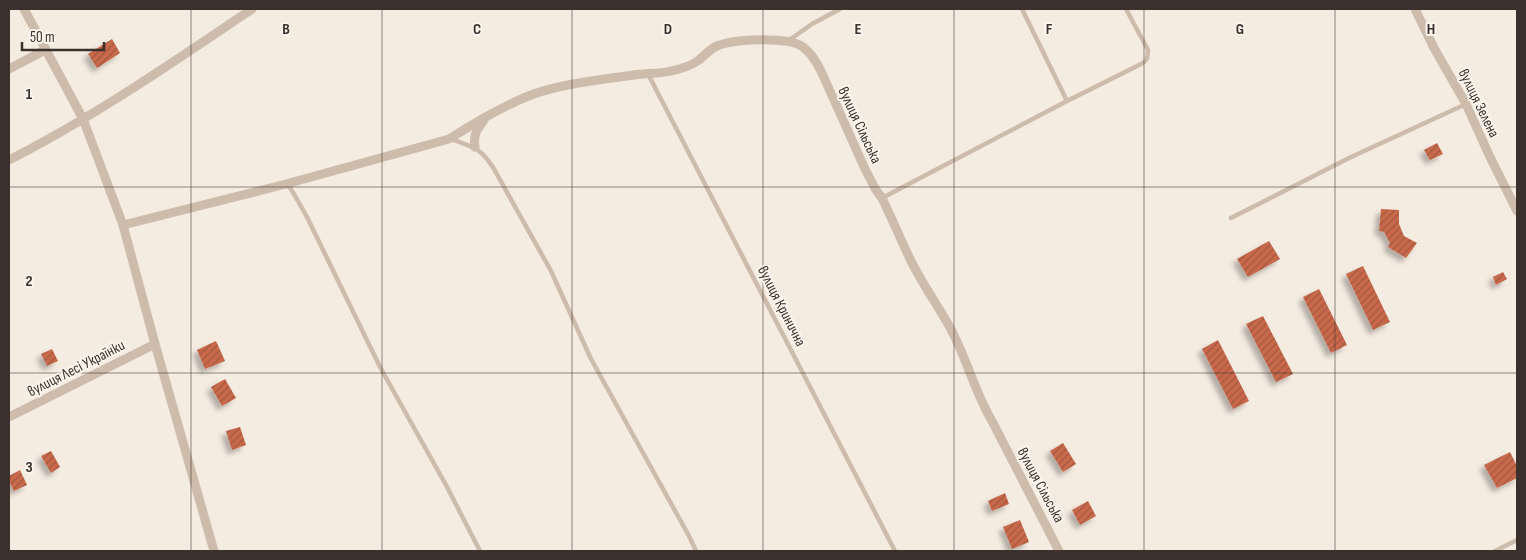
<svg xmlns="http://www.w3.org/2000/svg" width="1526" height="560" font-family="'Sofia Sans Condensed',sans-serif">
	<defs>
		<pattern id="building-hatch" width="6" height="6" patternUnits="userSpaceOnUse" patternTransform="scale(1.25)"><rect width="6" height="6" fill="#c8694b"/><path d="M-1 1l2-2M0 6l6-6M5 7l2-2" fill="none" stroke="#a4573f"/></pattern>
		<filter id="shadow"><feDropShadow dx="-4.5" dy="4.5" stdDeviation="2.5" flood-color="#0004"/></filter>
	</defs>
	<rect width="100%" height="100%" fill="#f4ebe1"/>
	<!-- building -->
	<g fill="url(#building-hatch)" filter="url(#shadow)">
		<polygon points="112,39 120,53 97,68 88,54"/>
		<polygon points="1437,143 1443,154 1430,160 1424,150"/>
		<polygon points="1381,209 1399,210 1399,224 1404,236 1417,243 1406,258 1388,247 1390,243 1384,232 1379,231"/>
		<polygon points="1269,241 1280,259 1248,277 1237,259"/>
		<polygon points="1363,266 1390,322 1373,330 1346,274"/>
		<polygon points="1503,272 1507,279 1496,285 1493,277"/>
		<polygon points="1319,289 1347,345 1331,353 1303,297"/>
		<polygon points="1263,316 1293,374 1276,382 1246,324"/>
		<polygon points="1218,340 1249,401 1233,409 1202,349"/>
		<polygon points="216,341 225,361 205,369 197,350"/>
		<polygon points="52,349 58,361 47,366 41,354"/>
		<polygon points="225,379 236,398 222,406 211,387"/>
		<polygon points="240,427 246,445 232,450 226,431"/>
		<polygon points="1063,443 1076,464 1063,472 1050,451"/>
		<polygon points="51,451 60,467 51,473 41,456"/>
		<polygon points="1510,452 1517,466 1517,478 1497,488 1484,465"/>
		<polygon points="20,470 27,485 14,491 9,481 9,476"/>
		<polygon points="1005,493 1009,504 992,511 988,501"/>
		<polygon points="1088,501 1096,516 1080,525 1072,510"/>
		<polygon points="1020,520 1029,542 1012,549 1003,527"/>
	</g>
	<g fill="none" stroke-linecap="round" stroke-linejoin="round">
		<!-- service -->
		<g stroke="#cdbbac" stroke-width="4.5">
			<polyline points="1022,9 1067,101"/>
			<polyline points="788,41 812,24 840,9"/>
			<polyline points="648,74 895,551"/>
			<path d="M451,139C474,147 481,148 494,169L551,271L591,359L689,536L696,551"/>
			<polyline points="286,184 291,189 307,217 380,367 446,485 480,551"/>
			<polyline points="882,198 1067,101 1143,63 1147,59 1148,50 1126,9"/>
			<polyline points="1231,218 1349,158 1466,104"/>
			<polyline points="1495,551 1517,540"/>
		</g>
		<!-- minor -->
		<g stroke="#cdbbac" stroke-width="9">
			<polyline points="24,9 83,119 123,225 155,344 214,551"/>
			<polyline points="1415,9 1434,48 1466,104 1489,155 1517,211"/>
			<polyline points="9,69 45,50"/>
			<path d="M475,147C473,134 477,130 484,120"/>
			<path d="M9,160C94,117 173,62 252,9"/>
			<path d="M123,225L286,184L449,139C474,123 499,108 526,97C557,84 600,80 634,75C646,73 659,74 671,71C681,69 691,66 699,60C705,55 710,49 717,46C734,39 788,36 803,47C811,53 817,63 821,71L865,169L876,190L882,198C892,219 901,240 911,261C922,283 936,303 948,324C966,355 974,391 992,421L1059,551"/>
			<polyline points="9,417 155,344"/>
		</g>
	</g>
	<!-- grid -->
	<path fill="none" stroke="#3b302b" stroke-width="1" stroke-opacity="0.55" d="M191,9V551M382,9V551M572,9V551M763,9V551M954,9V551M1144,9V551M1335,9V551M9,187H1517M9,373H1517"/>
	<g text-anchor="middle" stroke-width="4" stroke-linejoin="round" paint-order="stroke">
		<!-- street labels -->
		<g font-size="15" fill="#3b302b" stroke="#fbf5ee">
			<text transform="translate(1479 103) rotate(64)" y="5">вулиця Зелена</text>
			<text transform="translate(860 125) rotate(65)" y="5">вулиця Сільська</text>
			<text transform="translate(782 306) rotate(63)" y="5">вулиця Кринична</text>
			<text transform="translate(76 368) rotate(-27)" y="5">вулиця Лесі Українки</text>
			<text transform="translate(1041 485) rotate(62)" y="5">вулиця Сільська</text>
		</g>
	</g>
	<g font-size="16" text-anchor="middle" font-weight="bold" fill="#3b302b" stroke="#fbf5ee" stroke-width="4" stroke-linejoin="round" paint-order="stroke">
		<text x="286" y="34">B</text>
		<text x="477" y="34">C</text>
		<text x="668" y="34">D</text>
		<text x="858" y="34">E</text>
		<text x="1049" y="34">F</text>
		<text x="1240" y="34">G</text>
		<text x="1431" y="34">H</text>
		<text x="29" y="99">1</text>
		<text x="29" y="286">2</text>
		<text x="29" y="472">3</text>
	</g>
	<!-- border -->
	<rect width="1526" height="560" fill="none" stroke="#3b302b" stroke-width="20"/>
	<!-- scale -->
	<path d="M22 42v8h82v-8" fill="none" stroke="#3b302b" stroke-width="2.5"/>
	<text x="30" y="42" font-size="15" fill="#3b302b" stroke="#fbf5ee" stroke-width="4" paint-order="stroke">50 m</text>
</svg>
